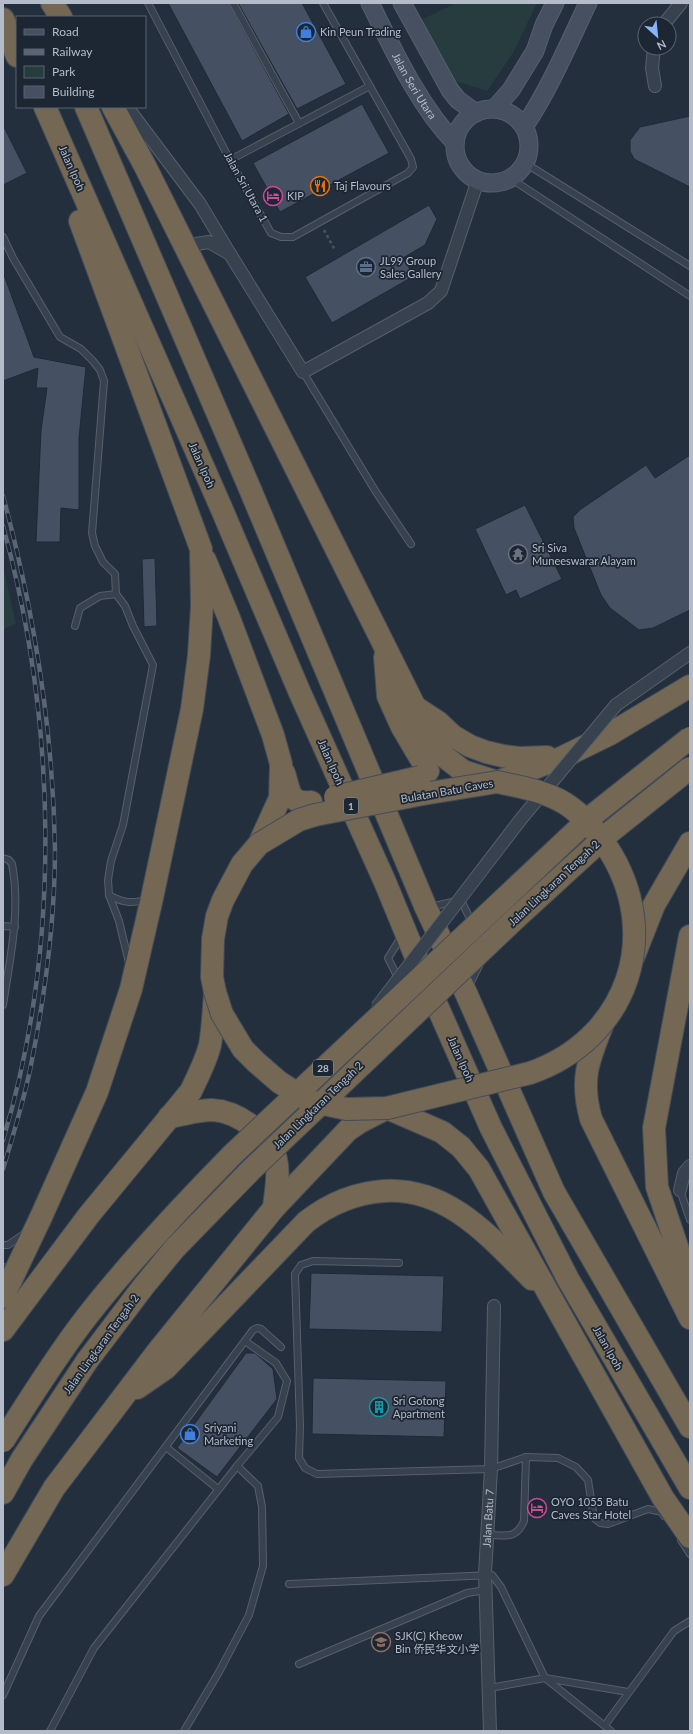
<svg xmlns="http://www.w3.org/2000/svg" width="693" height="1734" font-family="Lato,'Noto Sans SC',sans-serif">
	<rect width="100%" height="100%" fill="#242f3e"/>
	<!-- green -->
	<g fill="#263c3f">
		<polygon points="456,3 537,3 513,53 487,91 449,79 419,21"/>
		<polygon points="3,566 16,624 3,629"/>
	</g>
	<!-- building -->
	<g fill="#455162" stroke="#1f2835">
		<polygon points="168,3 229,3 289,114 242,141"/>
		<polygon points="238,3 302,3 346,84 297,109"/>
		<polygon points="362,104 389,153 280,212 253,163"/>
		<polygon points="690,116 690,187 634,159 630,151 630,140 640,127"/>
		<polygon points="3,125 27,173 3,185"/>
		<polygon points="429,205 437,219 425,245 403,258 414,276 332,323 305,277"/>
		<polygon points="3,275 4,275 34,357 86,367 79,438 79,510 61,508 60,542 36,542 41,430 47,388 36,388 38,368 3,381"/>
		<polygon points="690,455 690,610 653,628 639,630 610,608 601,595 574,528 573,517 581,509 646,465 655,478"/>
		<polygon points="525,505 562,579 520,599 516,590 506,595 475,529"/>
		<polygon points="155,558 157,626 144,627 142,559"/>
		<polygon points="311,1273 444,1276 442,1332 309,1329"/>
		<polygon points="246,1353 255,1353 273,1369 277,1399 217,1477 177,1448"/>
		<polygon points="313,1378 446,1381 444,1437 312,1434"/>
	</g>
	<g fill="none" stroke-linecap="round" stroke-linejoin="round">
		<!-- lane casing -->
		<g stroke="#565f6c" stroke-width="8">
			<g id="lane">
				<polyline points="148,3 230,160 271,233 281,237 293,237 408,173 413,167 411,159 323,3"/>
				<polyline points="233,3 299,123"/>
				<polyline points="230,160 370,86"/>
				<polyline points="525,163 690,266"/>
				<polyline points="510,178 690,296"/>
				<polyline points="3,237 13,258 60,337 81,349 93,361 100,370 104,381 92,533 95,546 103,562 115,574 116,594"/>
				<polyline points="303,372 376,492 411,544"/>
				<polyline points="75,626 80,608 100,596 116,594 125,606 133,626 153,665 123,825 111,861 108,880 109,895 119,921 129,963"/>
				<path d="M3,858L9,860L12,864C21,911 10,958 3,1005"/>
				<path d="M109,895C123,903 132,904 148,899"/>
				<polyline points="430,907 461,900 472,923"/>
				<polyline points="3,926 15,927"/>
				<polyline points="399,980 388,958 402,936"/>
				<polyline points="469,986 480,964"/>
				<polyline points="680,1190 690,1220"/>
				<polyline points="3,1245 8,1245 24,1234"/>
				<polyline points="399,1263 313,1261 301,1265 295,1274 300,1426 299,1458 305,1468 317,1474 491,1469 526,1457 558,1458 576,1467 588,1480 594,1518 600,1523 608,1524 648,1509 662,1512 664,1516"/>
				<polyline points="3,1267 5,1277"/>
				<polyline points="166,1447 218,1489"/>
				<path d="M487,1535C505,1535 516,1540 524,1521L526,1457"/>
				<polyline points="681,1540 690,1554"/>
				<polyline points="289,1584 492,1575 501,1587 545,1678 611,1731"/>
				<polyline points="299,1664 467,1593 486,1590"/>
				<polyline points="490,1688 545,1678 628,1692"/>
				<polyline points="3,1695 39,1616 253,1330 257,1328 261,1329 281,1347"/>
				<polyline points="605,1725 674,1631 690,1621"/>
				<polyline points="50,1731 94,1648 237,1466 278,1417 287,1381 276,1363 245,1341"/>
				<polyline points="184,1731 219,1672 249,1615 263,1566 262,1507 258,1486 237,1466"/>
			</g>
		</g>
		<!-- street casing -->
		<g stroke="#565f6c" stroke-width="14">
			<g id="street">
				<polyline points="664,24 681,3"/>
				<polyline points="654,48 652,68 655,86"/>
				<polyline points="127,107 200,204 230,254 209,242 196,244 190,258"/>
				<polyline points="230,254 303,372 428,303 441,291 478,180"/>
				<polyline points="616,705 690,653"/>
				<polyline points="680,1190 684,1173 690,1166"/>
				<path id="s1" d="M490,1731L485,1574L491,1469L494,1306"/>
			</g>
		</g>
		<!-- secondary casing -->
		<g stroke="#565f6c" stroke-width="19">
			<g id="secondary">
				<path id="s2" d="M370,3C393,49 419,106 455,143"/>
				<polyline points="402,3 450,90 458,100 476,113"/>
				<polyline points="494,109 511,90 535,51 544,25 555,3"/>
				<circle cx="492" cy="146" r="37"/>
				<path d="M524,127C550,88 568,45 588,3"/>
			</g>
		</g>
		<!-- highway casing -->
		<g stroke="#434c59" stroke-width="24">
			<g id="highway">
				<polyline points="52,3 61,17"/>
				<polyline points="3,19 17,56"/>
				<polyline points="45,107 220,505 300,693 385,882 420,967 491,1128 568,1279 690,1488"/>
				<polyline points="86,107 250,489 426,908 466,993 554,1192 690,1427"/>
				<polyline points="113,107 145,166 415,707 424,734 445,757 463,771 497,782 561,758 610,734 690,686"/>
				<polyline points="205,560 229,618 273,735 281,764 280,798 259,844"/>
				<polyline points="385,657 388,696 402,727 428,771 425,775 420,777"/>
				<polyline points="415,707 438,722 453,736 470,746 486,752 503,756 519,758 547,757"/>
				<path d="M284,773C290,791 288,804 311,802"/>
				<polyline points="690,936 654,1128 657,1187 690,1285"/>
				<polyline points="633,958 654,905 690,843"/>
				<path d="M602,1026C588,1061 580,1080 591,1119L690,1318"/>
				<path d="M169,1117C183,1115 198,1110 212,1110C236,1111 271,1134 276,1159C280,1174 275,1193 274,1208"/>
				<polyline points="3,1297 41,1217 97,1092 131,989 152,898 192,709 199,655 202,606 201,549 80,221"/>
				<path d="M3,1330L89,1215L191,1091C198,1076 206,1061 210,1045C213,1027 214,1009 215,992"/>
				<path d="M137,1388L166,1368L306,1222C329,1204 354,1193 384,1191C448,1187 490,1237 532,1279"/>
				<polyline points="3,1493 22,1459"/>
				<polyline points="3,1575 54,1488 158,1351 274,1208 348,1130 360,1122 387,1108 442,1132 461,1147 479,1169 663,1498 690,1537"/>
			</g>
		</g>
		<!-- path -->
		<polyline stroke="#44595c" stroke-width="2.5" stroke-dasharray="3 3" stroke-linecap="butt" points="324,230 335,250"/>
		<!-- lane -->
		<use href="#lane" stroke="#38414e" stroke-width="6"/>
		<!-- street -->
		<use href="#street" stroke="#38414e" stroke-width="12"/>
		<!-- secondary -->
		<use href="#secondary" stroke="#465061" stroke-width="17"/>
		<!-- highway -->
		<use href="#highway" stroke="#746855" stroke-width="22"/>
		<!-- rail casing -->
		<g stroke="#5a6575" stroke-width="4.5">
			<g id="rail">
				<path d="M3,496C34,611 53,730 55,849C55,919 44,1001 30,1070C23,1103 13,1136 3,1169"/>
				<path d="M3,526C57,723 62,944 3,1140"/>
			</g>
		</g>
		<!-- rail -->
		<use href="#rail" stroke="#1d2633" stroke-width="3" stroke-dasharray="9" stroke-linecap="butt"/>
		<!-- street-bridge casing -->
		<g stroke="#565f6c" stroke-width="14" stroke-linecap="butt">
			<polyline id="street-bridge" points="377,1007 521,819 616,705"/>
		</g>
		<!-- highway-bridge casing -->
		<g stroke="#434c59" stroke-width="24" stroke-linecap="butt">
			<g id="highway-bridge">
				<path d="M497,782C520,787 546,791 566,804C583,815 595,830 607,847C664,934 628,1039 530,1073L387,1108L347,1109L309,1101L279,1082L256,1062L243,1049L222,1014L215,992L212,977L213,939L217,916L223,900L242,864L259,844L299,820L315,815L423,794Z"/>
				<polyline points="335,797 420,777"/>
				<path d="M3,1441C29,1400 55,1358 85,1319C130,1261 181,1207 233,1154L593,815L690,738"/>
				<polyline points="22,1459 87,1361 143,1287 175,1248 252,1169 515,919 609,833 690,768"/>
			</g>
		</g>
		<!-- street-bridge -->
		<use href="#street-bridge" stroke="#38414e" stroke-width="12"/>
		<!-- highway-bridge -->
		<use href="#highway-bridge" stroke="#746855" stroke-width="22"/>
	</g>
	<!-- icons -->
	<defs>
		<g id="shop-ring" transform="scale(1)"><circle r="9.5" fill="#1d2633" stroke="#3f7fe0" stroke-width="1.5"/><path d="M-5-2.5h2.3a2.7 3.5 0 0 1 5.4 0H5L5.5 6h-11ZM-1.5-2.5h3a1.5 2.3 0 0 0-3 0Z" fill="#3f7fe0"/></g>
		<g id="restaurant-ring" transform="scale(1)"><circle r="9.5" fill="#1d2633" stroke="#e8710a" stroke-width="1.5"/><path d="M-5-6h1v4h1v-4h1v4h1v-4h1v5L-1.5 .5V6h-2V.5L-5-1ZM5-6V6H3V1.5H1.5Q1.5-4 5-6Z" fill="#e8710a"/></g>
		<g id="hotel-ring" transform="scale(1)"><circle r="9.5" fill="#1d2633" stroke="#d1479c" stroke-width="1.5"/><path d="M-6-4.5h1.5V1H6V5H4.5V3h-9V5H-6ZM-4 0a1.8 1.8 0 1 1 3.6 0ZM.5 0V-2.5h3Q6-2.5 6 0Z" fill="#d1479c"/></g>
		<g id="office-ring" transform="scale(1)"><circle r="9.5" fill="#1d2633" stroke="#5c6f8a" stroke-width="1.5"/><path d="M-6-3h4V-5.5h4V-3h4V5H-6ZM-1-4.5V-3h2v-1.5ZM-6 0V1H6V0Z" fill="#5c6f8a"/></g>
		<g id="temple-ring" transform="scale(1)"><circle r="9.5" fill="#1d2633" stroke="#6b7280" stroke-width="1.5"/><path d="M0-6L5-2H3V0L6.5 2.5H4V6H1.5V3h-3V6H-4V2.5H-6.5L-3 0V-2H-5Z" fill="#6b7280"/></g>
		<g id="building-ring" transform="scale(1)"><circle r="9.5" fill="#1d2633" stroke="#0f9aa8" stroke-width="1.5"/><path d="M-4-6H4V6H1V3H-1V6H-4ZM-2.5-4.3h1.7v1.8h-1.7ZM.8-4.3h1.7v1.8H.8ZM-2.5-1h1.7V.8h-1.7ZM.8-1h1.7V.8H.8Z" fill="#0f9aa8"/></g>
		<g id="school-ring" transform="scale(1)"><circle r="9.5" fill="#1d2633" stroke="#8d6e63" stroke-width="1.5"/><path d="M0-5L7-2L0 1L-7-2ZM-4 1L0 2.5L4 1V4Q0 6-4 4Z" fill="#8d6e63"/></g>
	</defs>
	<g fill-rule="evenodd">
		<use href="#shop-ring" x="306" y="32"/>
		<use href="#restaurant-ring" x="320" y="186"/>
		<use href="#hotel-ring" x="273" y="196"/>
		<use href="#office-ring" x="366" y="267"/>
		<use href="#temple-ring" x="518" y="554"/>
		<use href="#building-ring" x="379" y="1407"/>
		<use href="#shop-ring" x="190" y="1434"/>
		<use href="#hotel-ring" x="537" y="1508"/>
		<use href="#school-ring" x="381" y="1642"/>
	</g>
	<g text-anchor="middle" stroke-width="3.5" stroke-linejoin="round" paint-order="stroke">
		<!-- shield labels -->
		<g fill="#1d2633" stroke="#878f9c" stroke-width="1">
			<rect x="344" y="798" width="14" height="16" rx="3"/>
			<rect x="313" y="1060" width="20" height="16" rx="3"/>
		</g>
		<g font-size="10" font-weight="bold" fill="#b4bcc9">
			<text x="351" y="810">1</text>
			<text x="323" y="1072">28</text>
		</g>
		<!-- poi labels -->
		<g font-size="11" fill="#b4bcc9" stroke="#1d2633" text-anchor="start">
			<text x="320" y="36">Kin Peun Trading</text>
			<text x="334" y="190">Taj Flavours</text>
			<text x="287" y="200">KIP</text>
			<text x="380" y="265">JL99 Group<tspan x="380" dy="13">Sales Gallery</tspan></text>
			<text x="532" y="552">Sri Siva<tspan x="532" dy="13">Muneeswarar Alayam</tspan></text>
			<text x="393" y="1405">Sri Gotong<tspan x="393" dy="13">Apartment</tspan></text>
			<text x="204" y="1432">Sriyani<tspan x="204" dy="13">Marketing</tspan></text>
			<text x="551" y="1506">OYO 1055 Batu<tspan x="551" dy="13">Caves Star Hotel</tspan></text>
			<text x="395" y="1640">SJK(C) Kheow<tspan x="395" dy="13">Bin 侨民华文小学</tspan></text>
		</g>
		<!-- street labels -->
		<g font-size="11" fill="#b4bcc9" stroke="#1d2633">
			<text dy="4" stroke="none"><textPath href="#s2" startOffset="94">Jalan Seri Utara</textPath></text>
			<text transform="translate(72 168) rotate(66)" y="4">Jalan Ipoh</text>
			<text transform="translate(246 187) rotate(61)" y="4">Jalan Sri Utara 1</text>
			<text transform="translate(202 465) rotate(66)" y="4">Jalan Ipoh</text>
			<text transform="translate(331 762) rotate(66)" y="4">Jalan Ipoh</text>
			<text transform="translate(447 791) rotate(-10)" y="4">Bulatan Batu Caves</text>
			<text transform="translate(554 883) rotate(-43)" y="4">Jalan Lingkaran Tengah 2</text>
			<text transform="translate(461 1059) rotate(66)" y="4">Jalan Ipoh</text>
			<text transform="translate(318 1105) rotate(-44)" y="4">Jalan Lingkaran Tengah 2</text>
			<text transform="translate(101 1344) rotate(-54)" y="4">Jalan Lingkaran Tengah 2</text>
			<text transform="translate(608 1348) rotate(60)" y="4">Jalan Ipoh</text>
			<text dy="4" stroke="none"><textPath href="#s1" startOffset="213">Jalan Batu 7</textPath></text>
		</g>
	</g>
	<!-- border -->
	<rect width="693" height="1734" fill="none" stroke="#b4bcc9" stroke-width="8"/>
	<!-- legend -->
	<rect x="16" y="16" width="130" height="92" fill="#1d2633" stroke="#59626f"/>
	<rect x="24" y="29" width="20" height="6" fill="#465061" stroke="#59626f"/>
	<text x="52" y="36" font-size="12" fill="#b4bcc9">Road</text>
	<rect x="24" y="49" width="20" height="6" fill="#5a6575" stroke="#59626f"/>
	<text x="52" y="56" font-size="12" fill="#b4bcc9">Railway</text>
	<rect x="24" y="66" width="20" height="12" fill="#263c3f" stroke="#59626f"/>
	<text x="52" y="76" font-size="12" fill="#b4bcc9">Park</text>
	<rect x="24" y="86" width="20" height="12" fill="#455162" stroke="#59626f"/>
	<text x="52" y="96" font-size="12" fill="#b4bcc9">Building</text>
	<!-- north arrow -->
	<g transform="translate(657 36) rotate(153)"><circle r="19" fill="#1d2633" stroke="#59626f"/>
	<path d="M0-3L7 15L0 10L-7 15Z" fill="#8ab4f8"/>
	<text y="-6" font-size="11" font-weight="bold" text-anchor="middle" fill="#b4bcc9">N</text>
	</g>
</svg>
